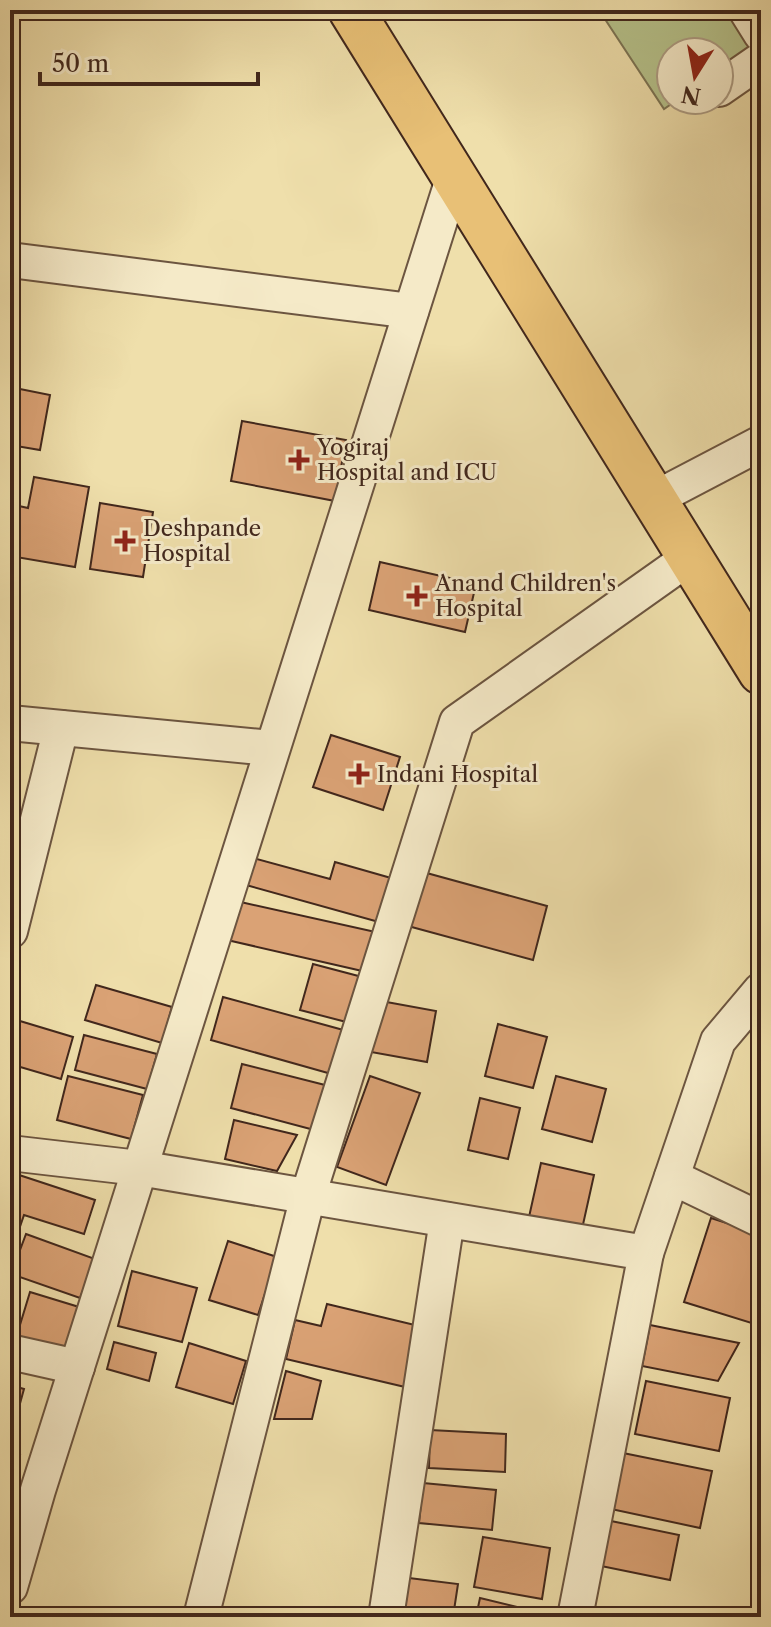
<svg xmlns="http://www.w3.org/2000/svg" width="771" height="1627" font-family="'Libre Caslon Text',serif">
	<rect width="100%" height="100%" fill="#efdfab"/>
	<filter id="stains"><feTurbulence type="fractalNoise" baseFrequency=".0025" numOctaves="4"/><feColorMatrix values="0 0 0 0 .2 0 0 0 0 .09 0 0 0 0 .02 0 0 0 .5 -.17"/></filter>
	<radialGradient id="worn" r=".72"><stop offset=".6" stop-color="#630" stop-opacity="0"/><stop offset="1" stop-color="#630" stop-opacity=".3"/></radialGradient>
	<!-- green -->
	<polygon fill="#b6c28b" stroke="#7c7454" stroke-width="2" points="599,10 726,10 753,51 719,73 719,52 671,52 671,100 677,100 664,109"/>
	<!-- building -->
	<g fill="#daa275" stroke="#41271c" stroke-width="2">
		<polygon points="10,387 50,395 40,450 10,445"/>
		<polygon points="242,421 346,440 335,501 231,481"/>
		<polygon points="34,477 89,487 75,567 10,556 10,504 28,508"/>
		<polygon points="100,503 153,512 143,577 90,569"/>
		<polygon points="380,562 476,584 465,632 369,610"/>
		<polygon points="331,735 400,757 383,810 313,787"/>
		<polygon points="253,858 330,879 335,862 398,880 386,924 246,885"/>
		<polygon points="423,872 547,906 533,960 408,926"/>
		<polygon points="236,901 380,933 371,973 227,940"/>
		<polygon points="313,964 366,978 354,1024 300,1010"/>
		<polygon points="96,985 172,1007 162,1043 85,1020"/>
		<polygon points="223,997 347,1031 335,1075 211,1040"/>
		<polygon points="381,1001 436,1011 427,1062 371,1052"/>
		<polygon points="10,1018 73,1037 61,1079 10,1064"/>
		<polygon points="498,1024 547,1037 533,1088 485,1076"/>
		<polygon points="84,1035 157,1054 147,1089 75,1070"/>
		<polygon points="242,1064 329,1086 318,1131 231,1108"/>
		<polygon points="68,1076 143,1095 131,1139 57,1120"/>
		<polygon points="370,1076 420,1093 386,1185 337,1167"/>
		<polygon points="556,1076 606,1089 592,1142 542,1129"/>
		<polygon points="480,1098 520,1108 508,1159 468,1150"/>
		<polygon points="234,1120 297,1135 277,1171 225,1159"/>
		<polygon points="541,1163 594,1175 582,1229 529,1217"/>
		<polygon points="10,1172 95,1200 84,1234 24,1215 10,1256"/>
		<polygon points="711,1218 761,1234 761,1326 684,1302"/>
		<polygon points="26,1234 95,1259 80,1298 11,1274"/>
		<polygon points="228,1241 277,1257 258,1315 209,1300"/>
		<polygon points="132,1271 197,1288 182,1342 118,1326"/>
		<polygon points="30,1292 79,1307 65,1353 16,1338"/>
		<polygon points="327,1304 419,1326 405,1387 286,1359 295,1320 321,1326"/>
		<polygon points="650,1325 739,1343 718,1381 642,1366"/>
		<polygon points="114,1342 156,1353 149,1381 107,1369"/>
		<polygon points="189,1343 246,1361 233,1404 176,1387"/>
		<polygon points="286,1371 321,1381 312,1419 274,1419"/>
		<polygon points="646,1381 730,1398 719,1451 635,1434"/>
		<polygon points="10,1385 24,1389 10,1440"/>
		<polygon points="430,1430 506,1434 505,1472 429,1468"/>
		<polygon points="10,1453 20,1455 16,1479 10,1478"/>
		<polygon points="623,1453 712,1471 700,1528 611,1509"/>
		<polygon points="423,1483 496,1490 492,1530 419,1523"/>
		<polygon points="611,1521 679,1535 670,1580 601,1566"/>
		<polygon points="483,1537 550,1548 542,1599 474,1587"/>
		<polygon points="409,1578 458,1584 453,1617 404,1617"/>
		<polygon points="480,1598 550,1615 550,1617 476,1617"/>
	</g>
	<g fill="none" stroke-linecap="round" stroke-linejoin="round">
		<!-- minor casing -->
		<g stroke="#6c5540" stroke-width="38">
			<g id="minor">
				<polyline points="746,10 761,34"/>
				<polyline points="719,89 761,60"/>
				<polyline points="10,260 411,311"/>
				<polyline points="654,499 761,443"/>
				<polyline points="10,723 271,748"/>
				<polyline points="10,931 61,728"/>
				<polyline points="10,1153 139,1168 646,1253 575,1617"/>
				<polyline points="672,1177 761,1220"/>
				<polyline points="646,1253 718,1041 761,990"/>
				<polyline points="10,1352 77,1367"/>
				<polyline points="10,1587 38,1490 454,176"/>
				<polyline points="201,1617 308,1196 457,722 690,557"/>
				<polyline points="386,1617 447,1220"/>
			</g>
		</g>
		<!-- primary casing -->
		<g stroke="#41271c" stroke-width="48">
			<polyline id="primary" points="351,10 761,672"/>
		</g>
		<!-- minor -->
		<use href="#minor" stroke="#f5eac8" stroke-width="34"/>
		<!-- primary -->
		<use href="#primary" stroke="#e8c076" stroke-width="44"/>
	</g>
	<!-- markers -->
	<g fill="#8f2418" stroke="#f5eac8" stroke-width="3">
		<path d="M295 448h8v8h8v8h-8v8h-8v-8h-8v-8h8z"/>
		<path d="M121 529h8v8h8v8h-8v8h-8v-8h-8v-8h8z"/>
		<path d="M413 584h8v8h8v8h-8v8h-8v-8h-8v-8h8z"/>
		<path d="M355 762h8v8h8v8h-8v8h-8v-8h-8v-8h8z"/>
	</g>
	<g text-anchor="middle" stroke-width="6" stroke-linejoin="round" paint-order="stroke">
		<!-- poi labels -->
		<g font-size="22" fill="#41271c" stroke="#f5eac8" text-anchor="start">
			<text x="317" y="455">Yogiraj<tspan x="317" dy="25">Hospital and ICU</tspan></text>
			<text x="143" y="536">Deshpande<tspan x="143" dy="25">Hospital</tspan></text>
			<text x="435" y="591">Anand Children's<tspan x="435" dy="25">Hospital</tspan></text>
			<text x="377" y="782">Indani Hospital</text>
		</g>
	</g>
	<!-- margin -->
	<rect width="771" height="1627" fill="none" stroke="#efdfab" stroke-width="40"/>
	<rect x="12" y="12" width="747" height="1603" fill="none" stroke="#41271c" stroke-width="4"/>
	<rect x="20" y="20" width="731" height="1587" fill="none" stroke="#41271c" stroke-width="2"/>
	<!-- north arrow -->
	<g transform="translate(695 76) rotate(191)"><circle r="38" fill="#f5eac8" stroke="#ad9c83" stroke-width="2"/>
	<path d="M0-6L14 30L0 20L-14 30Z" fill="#8f2418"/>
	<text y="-12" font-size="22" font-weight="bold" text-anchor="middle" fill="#41271c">N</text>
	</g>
	<!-- scale -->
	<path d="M40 72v12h218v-12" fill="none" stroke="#41271c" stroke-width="4"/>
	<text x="52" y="72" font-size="24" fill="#41271c" stroke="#f5eac8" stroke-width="6" paint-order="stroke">50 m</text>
	<rect width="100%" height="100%" filter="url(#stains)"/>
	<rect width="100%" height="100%" fill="url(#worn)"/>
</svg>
